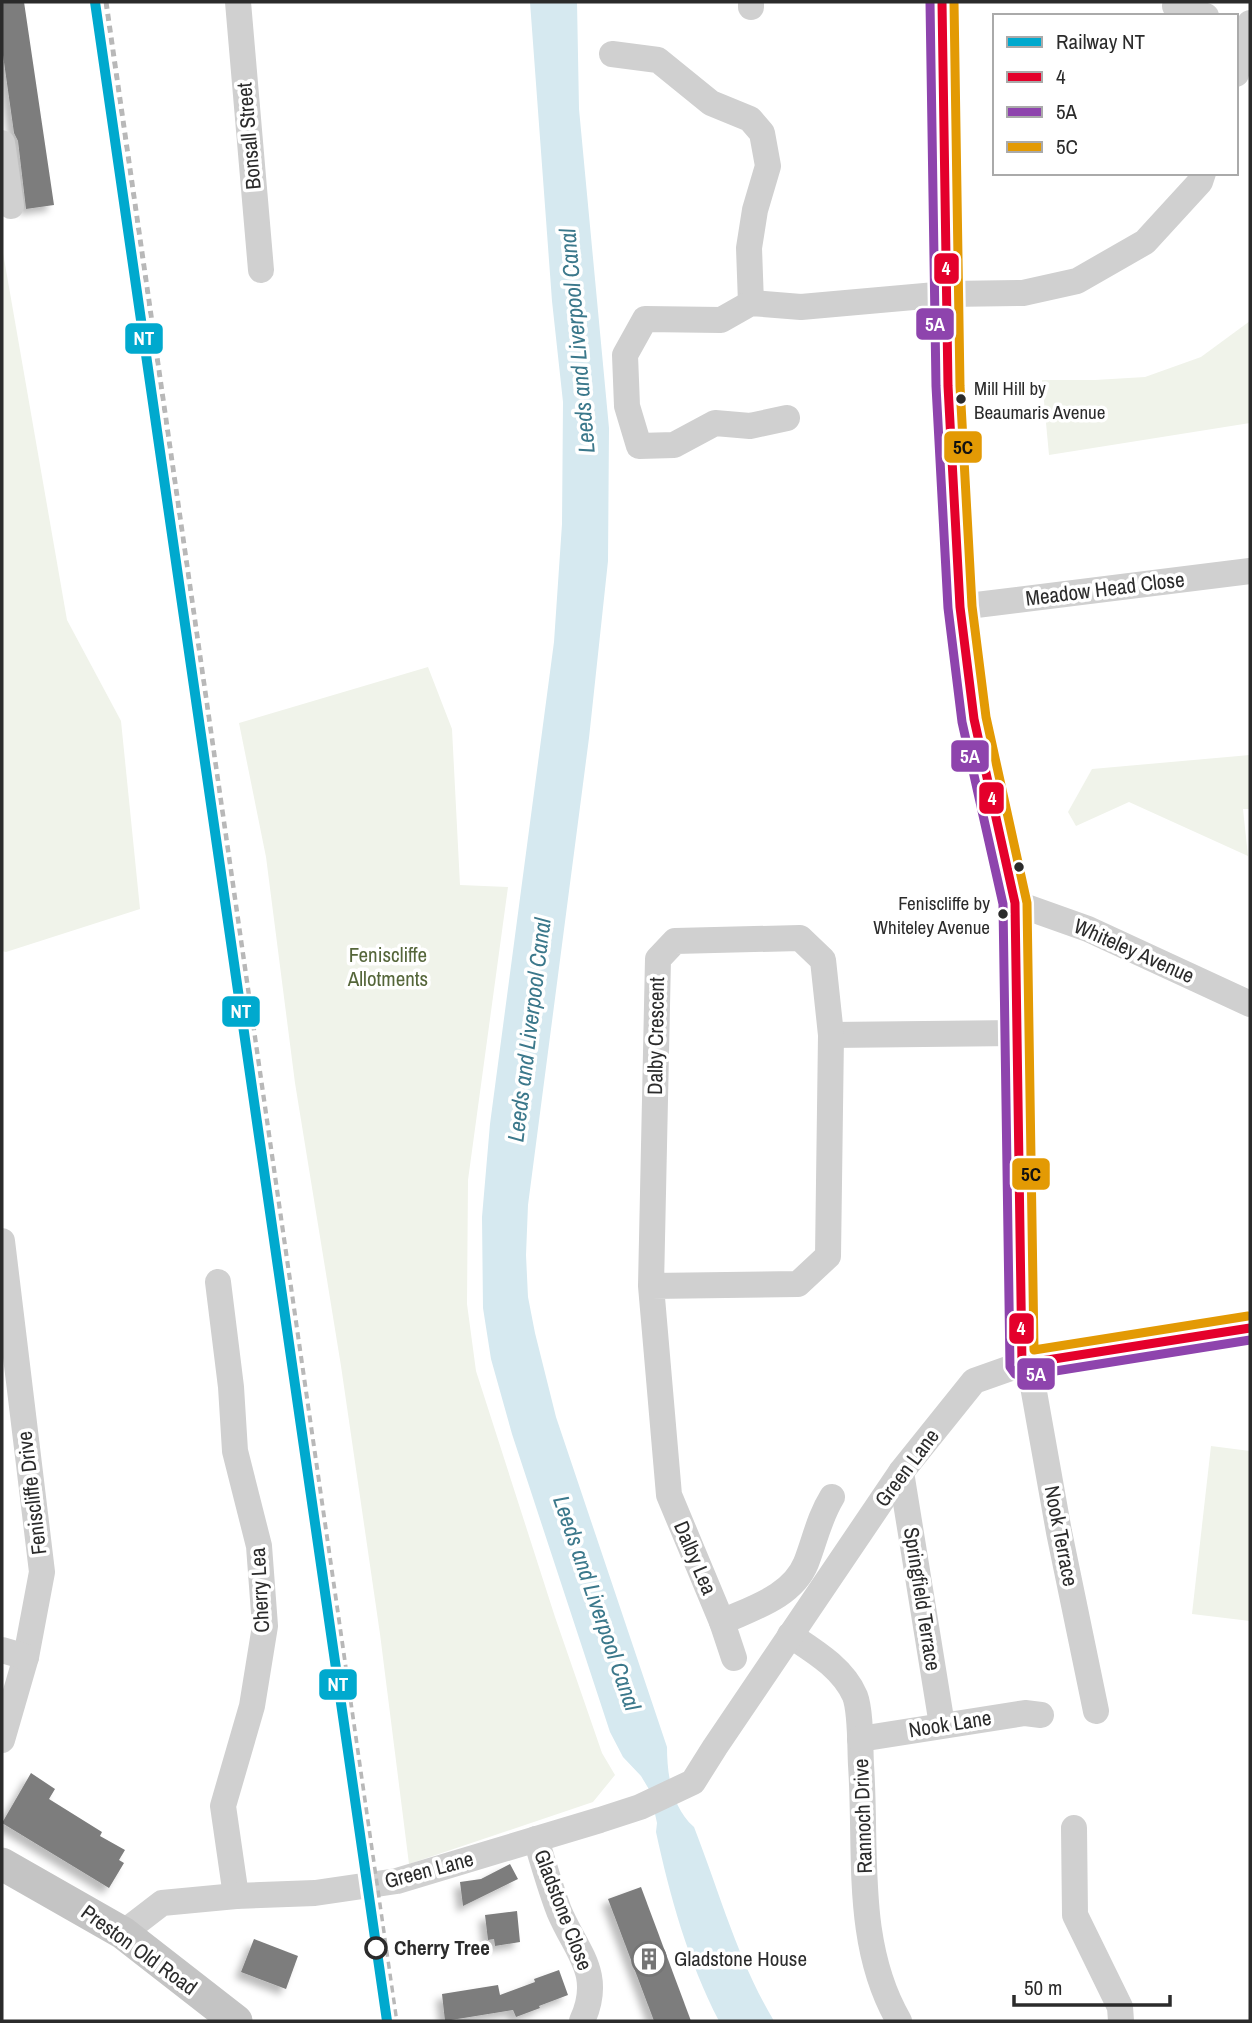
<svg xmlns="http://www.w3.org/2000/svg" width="1252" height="2023" font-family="'Archivo Narrow',sans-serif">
	<defs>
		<filter id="shadow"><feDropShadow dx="-6" dy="6" stdDeviation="3.5" flood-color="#0004"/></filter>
	</defs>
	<rect width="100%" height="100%" fill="#fff"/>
	<!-- green -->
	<g fill="#f0f3ea">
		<polygon points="2,247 67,620 121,721 140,909 6,952 2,951"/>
		<polygon points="1250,321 1250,423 1049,455 1042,380 1095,380 1145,377 1201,357"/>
		<polygon points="428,667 452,729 460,885 508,887 468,1180 467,1304 476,1371 555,1617 602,1753 615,1775 593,1802 409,1864 380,1634 341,1366 295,1083 266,857 239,723"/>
		<polygon points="1250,755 1250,809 1243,809 1248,856 1129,802 1076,826 1068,812 1092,769"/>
		<polygon points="1211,1446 1250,1451 1250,1621 1192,1614"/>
	</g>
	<!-- water -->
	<path fill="#d6e9f0" d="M530,2H577L579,109L609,428L608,561L589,738L528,1205L526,1255L528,1297L535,1333L556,1417L667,1747C667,1775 672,1808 694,1827C719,1891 738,1961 774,2021H719C688,1961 670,1897 656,1832L657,1823L650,1791L641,1776L623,1757L610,1732L512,1434L491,1359L483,1308L482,1217L490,1124L554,642L562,524L563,402L552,301Z"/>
	<!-- building -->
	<g fill="#7d7d7d" filter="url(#shadow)">
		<polygon points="2,2 24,2 54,205 26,209 18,141 14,133 2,48"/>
		<polygon points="31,1773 55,1789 49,1799 102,1832 100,1836 125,1850 119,1860 124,1863 109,1888 2,1823"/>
		<polygon points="510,1864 518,1879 463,1906 460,1882 481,1879"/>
		<polygon points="641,1887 691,2021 654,2021 608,1899"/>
		<polygon points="517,1911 520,1942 495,1946 494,1939 488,1940 485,1915"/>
		<polygon points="254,1939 298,1956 286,1989 241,1972"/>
		<polygon points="559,1970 568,1995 539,2006 540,2008 516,2017 513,2010 445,2021 442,1994 498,1985 500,1995 535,1982 534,1979"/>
	</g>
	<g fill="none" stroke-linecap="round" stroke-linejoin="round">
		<!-- minor -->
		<g stroke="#d0d0d0" stroke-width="26">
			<polyline points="238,2 261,270"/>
			<polyline points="942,2 948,386 960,607 974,719 1015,903 1022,1364"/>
			<polyline points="1175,6 1206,16"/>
			<polyline points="751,7 751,2"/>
			<polyline points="612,54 658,60 711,103 750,119 762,133 768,166 755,210 749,248 751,303"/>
			<polyline points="1236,74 1250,23"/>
			<polyline points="2,143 11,206"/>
			<polyline points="787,418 750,426 715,423 674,445 639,446 627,406 625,355 645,319 721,320 751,303 801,307 947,294 1023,293 1077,281 1145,242 1200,182 1203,173"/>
			<polyline points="960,607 1250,571"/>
			<polyline points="1015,903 1088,929 1250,1004"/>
			<polyline points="831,1035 1017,1033"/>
			<polyline points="2,1241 42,1572 26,1657 2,1740"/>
			<polyline points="218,1282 231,1387 235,1451 259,1546 265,1626 252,1706 223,1806 236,1896"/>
			<polyline points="651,1286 798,1284 828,1256 831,1035 823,960 800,938 675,941 658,959 651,1286 669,1495 722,1622 734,1658"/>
			<polyline points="1022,1364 1031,1375 1059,1532 1096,1711"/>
			<polyline points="901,1472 942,1725"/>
			<path d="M722,1622C752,1608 792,1597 806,1563C815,1540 819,1518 832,1497"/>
			<path d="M790,1635C814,1651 843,1668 855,1696C861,1712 860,1748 861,1765C867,1851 854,1944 899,2021"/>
			<polyline points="2,1650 26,1657"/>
			<polyline points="860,1739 1025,1713 1041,1715"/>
			<polyline points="1074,1828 1075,1915 1120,2007 1121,2021"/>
			<path d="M536,1839C543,1863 550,1887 559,1911C576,1952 604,1973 582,2021"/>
			<polyline points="123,1933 162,1903 236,1896 315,1893 397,1881 600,1820 640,1807 693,1782 715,1747 901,1472 974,1381 1022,1364 1250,1328"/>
		</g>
		<!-- major -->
		<polyline stroke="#c4c4c4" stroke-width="33" points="2,1864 123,1933 236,2021"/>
		<!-- rail -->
		<polyline stroke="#b8b8b8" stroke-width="5" stroke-dasharray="7 5" stroke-linecap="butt" points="106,2 396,2021"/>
		<!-- bus-1 casing -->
		<g stroke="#fff" stroke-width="14">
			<polyline id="bus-1" points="942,2 948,386 960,607 974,719 1015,903 1022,1364 1250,1328"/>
		</g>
		<!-- bus-2 casing -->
		<g stroke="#fff" stroke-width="14">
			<polyline id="bus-2" points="930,2 936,386 948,608 962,722 1003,904 1010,1367 1015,1374 1024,1376 1250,1340"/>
		</g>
		<!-- bus-3 casing -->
		<g stroke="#fff" stroke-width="14">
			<polyline id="bus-3" points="954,2 960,386 972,606 986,717 1027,903 1034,1350 1248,1316"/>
		</g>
		<!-- bus-1 -->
		<use href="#bus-1" stroke="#e4002b" stroke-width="9"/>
		<!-- bus-2 -->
		<use href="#bus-2" stroke="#8e44ad" stroke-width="9"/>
		<!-- bus-3 -->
		<use href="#bus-3" stroke="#e39a04" stroke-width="9"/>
		<!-- rail-1 casing -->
		<g stroke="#fff" stroke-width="16">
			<polyline id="rail-1" points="95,2 387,2021"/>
		</g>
		<!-- rail-1 -->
		<use href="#rail-1" stroke="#00a9ce" stroke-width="10"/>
	</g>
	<!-- icons -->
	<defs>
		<g id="building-ring" transform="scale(1.75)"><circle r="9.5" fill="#fff" stroke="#757575" stroke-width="1.5"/><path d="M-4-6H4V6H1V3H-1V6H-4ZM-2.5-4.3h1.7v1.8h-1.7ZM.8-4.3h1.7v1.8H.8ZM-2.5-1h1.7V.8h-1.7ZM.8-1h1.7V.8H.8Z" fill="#757575"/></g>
	</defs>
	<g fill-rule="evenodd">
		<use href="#building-ring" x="649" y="1959"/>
	</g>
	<!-- markers -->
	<g fill="#2b2b2b" stroke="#fff" stroke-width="2.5">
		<circle cx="961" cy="399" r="6"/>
		<circle cx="1019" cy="867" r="6"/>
		<circle cx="1003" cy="914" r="6"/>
	</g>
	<circle fill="#fff" stroke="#2b2b2b" stroke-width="3.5" cx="376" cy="1948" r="10"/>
	<g text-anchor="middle" stroke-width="7" stroke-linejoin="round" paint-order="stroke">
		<!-- bus labels -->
		<g font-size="19" fill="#2b2b2b" stroke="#fff" text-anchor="start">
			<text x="974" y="395">Mill Hill by<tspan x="974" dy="24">Beaumaris Avenue</tspan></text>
			<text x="990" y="910" text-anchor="end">Feniscliffe by<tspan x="990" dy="24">Whiteley Avenue</tspan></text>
		</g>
		<!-- street labels -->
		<g font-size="21" fill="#2b2b2b" stroke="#fff">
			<text transform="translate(249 136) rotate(-95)" y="7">Bonsall Street</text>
			<text transform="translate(1105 589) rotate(-7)" y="7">Meadow Head Close</text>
			<text transform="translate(1134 951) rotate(24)" y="7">Whiteley Avenue</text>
			<text transform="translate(656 1036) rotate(-89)" y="7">Dalby Crescent</text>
			<text transform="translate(907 1468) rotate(-53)" y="7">Green Lane</text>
			<text transform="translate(32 1493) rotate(-97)" y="7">Feniscliffe Drive</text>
			<text transform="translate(1061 1536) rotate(79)" y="7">Nook Terrace</text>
			<text transform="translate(695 1558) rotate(67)" y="7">Dalby Lea</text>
			<text transform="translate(260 1590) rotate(-93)" y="7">Cherry Lea</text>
			<text transform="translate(922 1599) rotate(81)" y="7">Springfield Terrace</text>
			<text transform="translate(950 1724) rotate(-9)" y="7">Nook Lane</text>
			<text transform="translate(863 1816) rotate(-92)" y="7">Rannoch Drive</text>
			<text transform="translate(429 1870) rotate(-15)" y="7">Green Lane</text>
			<text transform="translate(563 1910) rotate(69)" y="7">Gladstone Close</text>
			<text transform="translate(139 1950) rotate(36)" y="7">Preston Old Road</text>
		</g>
		<!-- park labels -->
		<g font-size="21" fill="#55663a" stroke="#fff">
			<text x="388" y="962">Feniscliffe<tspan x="388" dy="24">Allotments</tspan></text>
		</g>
		<!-- stop labels -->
		<g font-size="21" font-weight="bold" fill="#2b2b2b" stroke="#fff" text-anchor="start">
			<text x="394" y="1955">Cherry Tree</text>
		</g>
		<!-- poi labels -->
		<g font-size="21" fill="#2b2b2b" stroke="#fff" text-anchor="start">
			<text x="674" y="1966">Gladstone House</text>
		</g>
		<!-- water labels -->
		<g font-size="23" font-style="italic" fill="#3b788b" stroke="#fff">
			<text transform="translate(577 341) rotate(-95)" y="8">Leeds and Liverpool Canal</text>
			<text transform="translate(529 1030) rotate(-83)" y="8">Leeds and Liverpool Canal</text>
			<text transform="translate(597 1603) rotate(71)" y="8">Leeds and Liverpool Canal</text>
		</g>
	</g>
	<g stroke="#fff" stroke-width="2.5">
		<rect x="933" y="252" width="27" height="33" rx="7" fill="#e4002b"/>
		<rect x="915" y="307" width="40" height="34" rx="7" fill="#8e44ad"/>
		<rect x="124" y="322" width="40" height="33" rx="7" fill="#00a9ce"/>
		<rect x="943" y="430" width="40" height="34" rx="7" fill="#e39a04"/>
		<rect x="950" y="739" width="40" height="34" rx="7" fill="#8e44ad"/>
		<rect x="978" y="781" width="27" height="34" rx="7" fill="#e4002b"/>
		<rect x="221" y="995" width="40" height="33" rx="7" fill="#00a9ce"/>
		<rect x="1011" y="1157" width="40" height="34" rx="7" fill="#e39a04"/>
		<rect x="1008" y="1312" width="27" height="33" rx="7" fill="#e4002b"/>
		<rect x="1016" y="1357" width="40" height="34" rx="7" fill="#8e44ad"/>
		<rect x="318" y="1668" width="40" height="33" rx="7" fill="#00a9ce"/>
	</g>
	<g font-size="19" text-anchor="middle" font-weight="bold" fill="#fff">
		<text x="946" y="275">4</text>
		<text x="935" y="331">5A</text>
		<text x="144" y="345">NT</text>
		<text x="970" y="763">5A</text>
		<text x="992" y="805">4</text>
		<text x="241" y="1018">NT</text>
		<text x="1021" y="1335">4</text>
		<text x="1036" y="1381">5A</text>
		<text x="338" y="1691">NT</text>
	</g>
	<g font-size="19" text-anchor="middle" font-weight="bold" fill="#111">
		<text x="963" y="454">5C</text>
		<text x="1031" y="1181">5C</text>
	</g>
	<!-- border -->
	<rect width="1252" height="2023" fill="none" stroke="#2b2b2b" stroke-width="7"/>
	<!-- legend -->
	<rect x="993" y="14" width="245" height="161" fill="#ffffff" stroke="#aaaaaa" stroke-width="2"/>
	<rect x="1007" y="37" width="35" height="10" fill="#00a9ce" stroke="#aaaaaa" stroke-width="2"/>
	<text x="1056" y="49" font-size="21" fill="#2b2b2b">Railway NT</text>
	<rect x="1007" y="72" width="35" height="10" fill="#e4002b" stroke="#aaaaaa" stroke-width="2"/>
	<text x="1056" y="84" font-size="21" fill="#2b2b2b">4</text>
	<rect x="1007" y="107" width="35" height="10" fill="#8e44ad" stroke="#aaaaaa" stroke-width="2"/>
	<text x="1056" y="119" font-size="21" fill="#2b2b2b">5A</text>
	<rect x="1007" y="142" width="35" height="10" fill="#e39a04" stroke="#aaaaaa" stroke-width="2"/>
	<text x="1056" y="154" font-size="21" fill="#2b2b2b">5C</text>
	<!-- scale -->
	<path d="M1014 1995v10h156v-10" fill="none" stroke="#2b2b2b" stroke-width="3.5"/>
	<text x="1024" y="1995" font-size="21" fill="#2b2b2b" stroke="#ffffff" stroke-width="5" paint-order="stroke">50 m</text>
</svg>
